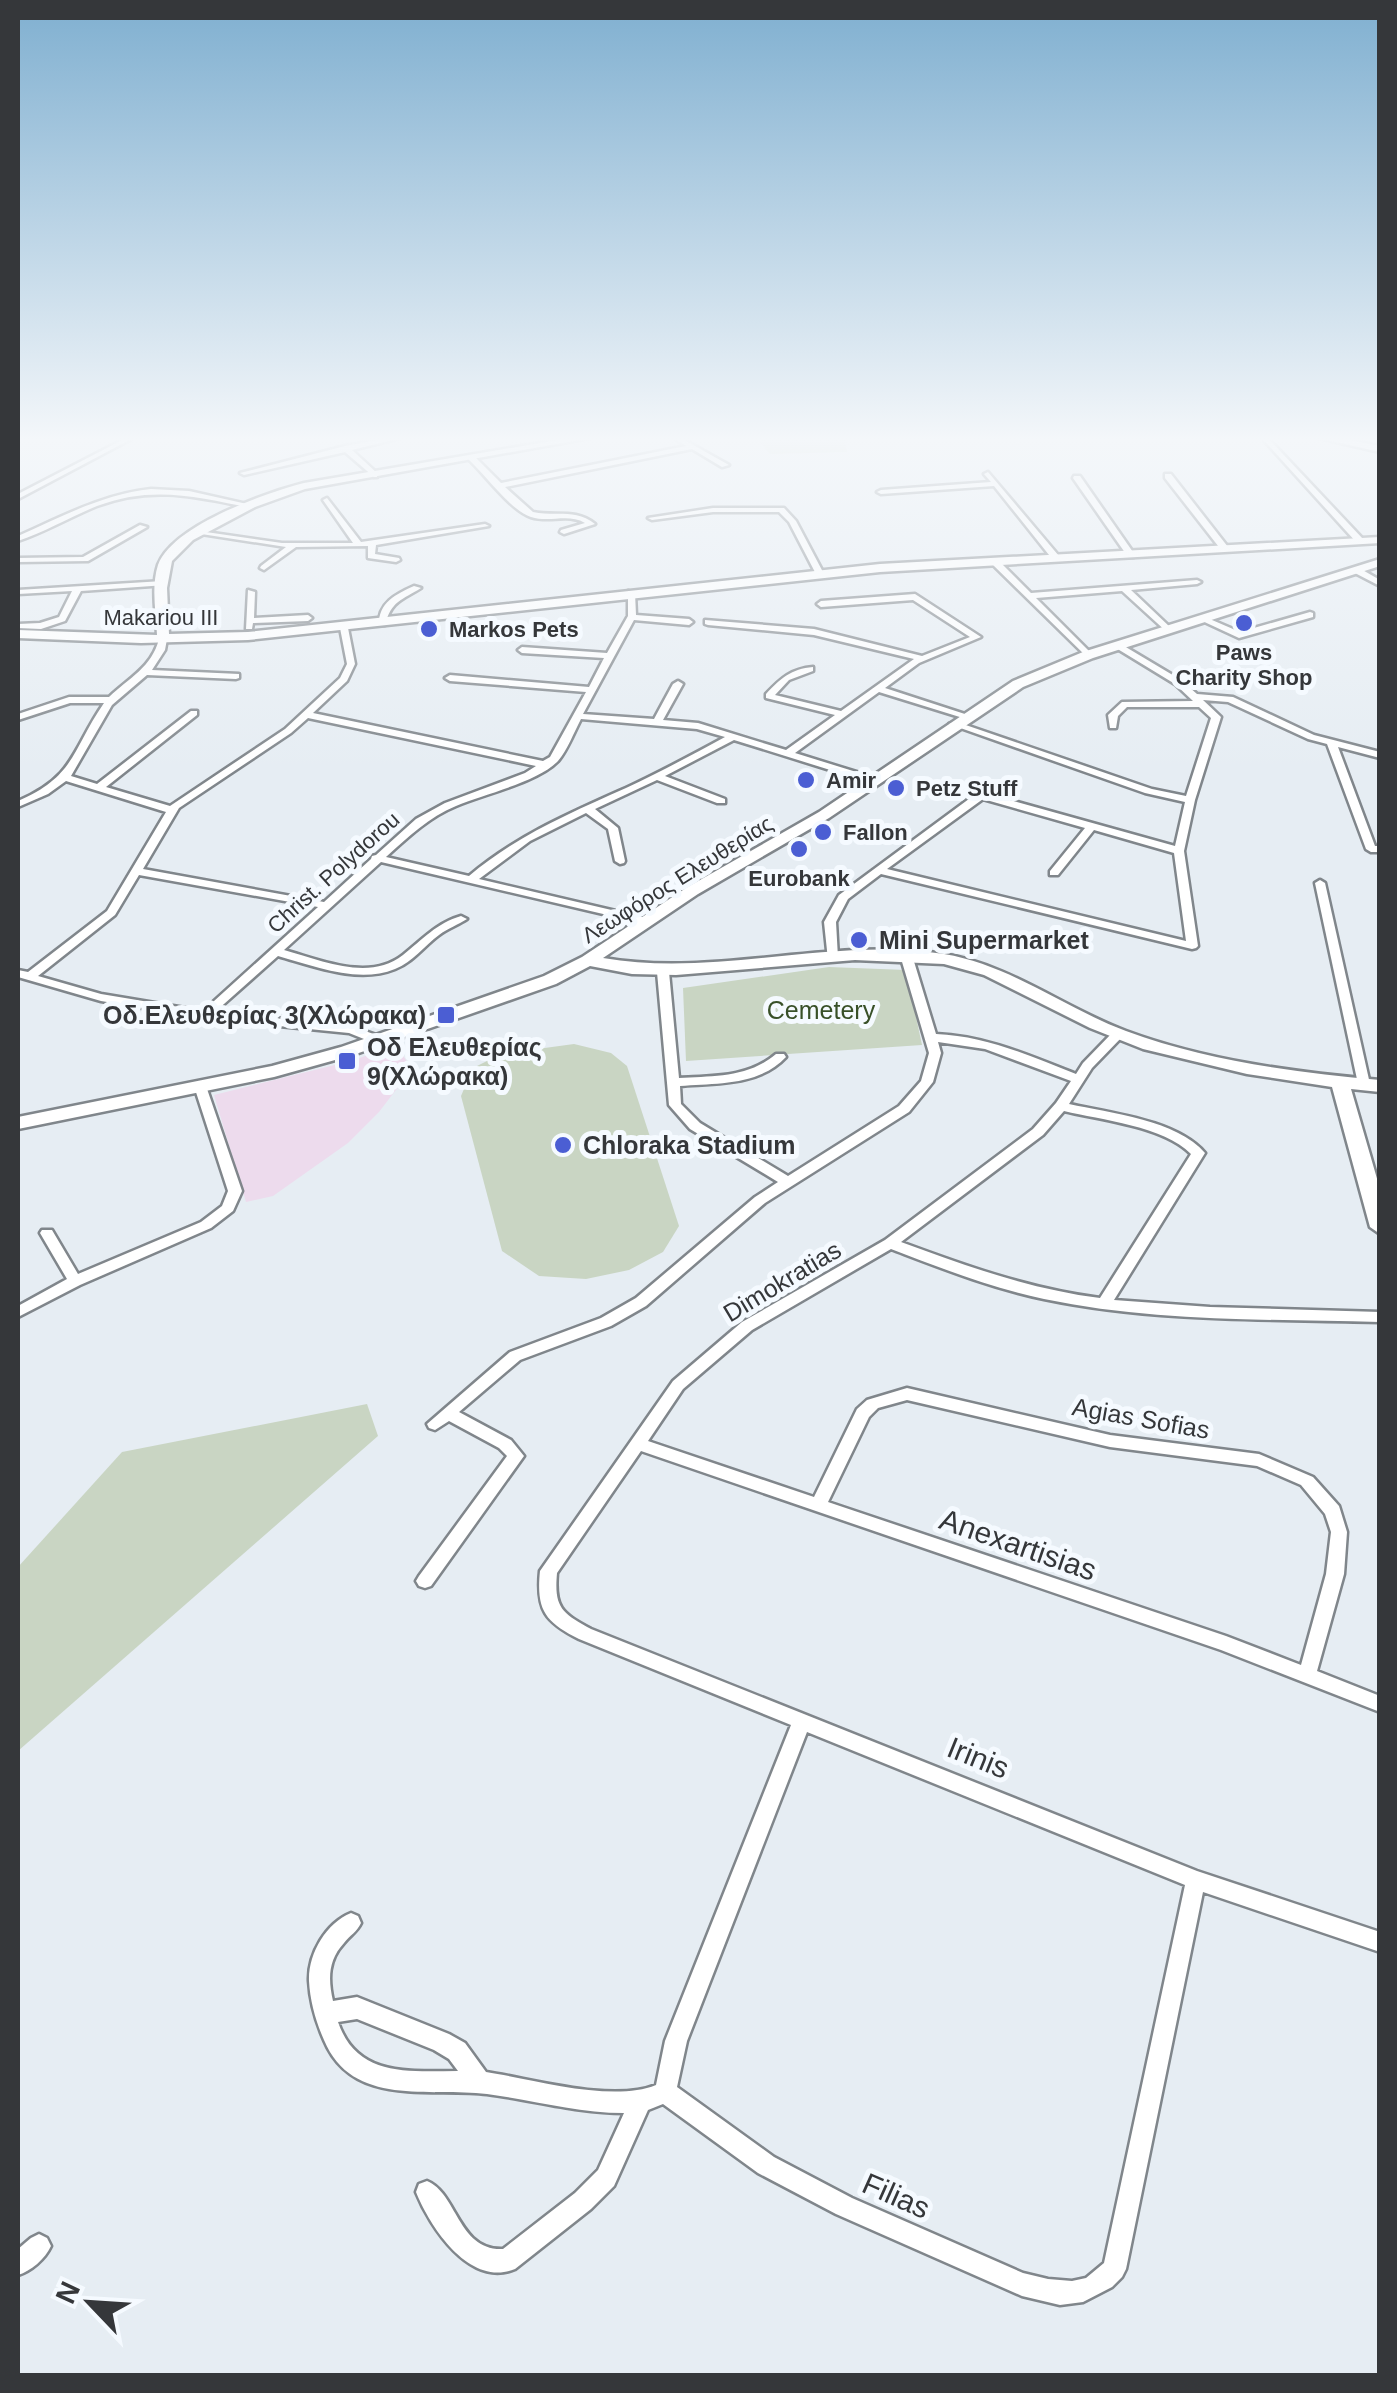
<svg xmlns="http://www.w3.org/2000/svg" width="1397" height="2393" font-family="Arial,sans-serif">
	<rect width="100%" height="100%" fill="#e6edf3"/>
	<!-- education -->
	<polygon fill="#eddbed" points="395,1044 412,1069 379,1112 348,1143 273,1196 246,1202 214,1095 355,1060"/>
	<!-- green -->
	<g fill="#c9d5c3">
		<polygon points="755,436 844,436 847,452 770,454"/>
		<polygon points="829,967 906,970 922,1045 686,1061 683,988"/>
		<polygon points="574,1044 611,1053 627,1066 679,1226 663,1252 629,1270 586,1279 539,1276 502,1251 461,1096 473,1068 501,1054"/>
		<polygon points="367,1404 378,1436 18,1751 18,1567 122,1452"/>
	</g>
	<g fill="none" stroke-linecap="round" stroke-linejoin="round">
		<!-- street casing -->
		<g stroke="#80868b" stroke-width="5">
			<g id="street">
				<polygon points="130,436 137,436 18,499 18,494"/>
				<polygon points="398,436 408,436 352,450 377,473 377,477 374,477 345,452 244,475 240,473 345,446"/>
				<path d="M670,436H677L729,465L722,467L692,449L505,487L533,512C556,517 575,508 595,524L564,534L560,532L561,530L585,523C568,513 550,523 531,517C510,510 485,474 467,458L474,456L501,483L686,446Z"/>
				<polygon points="1260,436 1266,436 1363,539 1363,543 1357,543"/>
				<polygon points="988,472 1059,556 1059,560 1053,560 994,486 881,494 877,492 881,490 991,482 984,474"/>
				<polygon points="1165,474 1171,474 1228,547 1228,551 1222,551 1165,478"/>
				<polygon points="1074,476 1080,476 1135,555 1134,557 1128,557 1073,478"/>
				<path d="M151,489L189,491L256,506L252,508C196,497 153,485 97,506C70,517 45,532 18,541V536C61,517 103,494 151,489Z"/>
				<polygon points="327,498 361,542 485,524 489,526 376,545 375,554 399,558 400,560 396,562 368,558 368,546 296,547 264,570 260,568 261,566 286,547 195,533 199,531 282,543 353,543 323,500"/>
				<polygon points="713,508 784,508 796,521 824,574 817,576 789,522 779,512 713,512 652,520 648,518"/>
				<polygon points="140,525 147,527 88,561 18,562 18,558 83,557"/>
				<polygon points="991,559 997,559 1031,593 1197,580 1201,582 1197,584 1131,590 1171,628 1172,630 1168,633 1122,591 1036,598 1091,653 1092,655 1088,658 991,563"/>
				<polygon points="1353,568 1359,568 1380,580 1380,586 1353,572"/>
				<polygon points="163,581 166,581 166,585 81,591 65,621 41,629 18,628 18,624 40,623 59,617 72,591 18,594 18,590"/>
				<path d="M414,586L421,588C402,600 391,601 385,625H379C378,603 396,594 414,586Z"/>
				<polygon points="248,590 255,592 254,618 308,615 312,618 308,621 253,623 252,629 246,629"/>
				<path d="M628,591L635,593L636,615L689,619L693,622L689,625L634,620L583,714L654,719L673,684L678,681L683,684L663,720L698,723L786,750L835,715L766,698V694C781,678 791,669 813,667V671L789,680L775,695L841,711L914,659L814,635L708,625L705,624V620L814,629L922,656L970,637L913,600L821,607L817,604L821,601L915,594L981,637L919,663L885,688L971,716L963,718L879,692L795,753L879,779V783L875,784L734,740L665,776L725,799V803H717L657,780L595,809L618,828L625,861L624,863L620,864L615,861L608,829L586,813L530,841L479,879L650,919L652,921L646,924L381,862L284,950C321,960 369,982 403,955C423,939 437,923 461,916L467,919C458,925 448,928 439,935C424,946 413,962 395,969C358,984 314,966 278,956L215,1012L351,1026L382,1037L384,1040L382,1043H374L349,1033L208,1019L203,1021L197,1017L101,1001L18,977V970L28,972L107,911L166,812L66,781L48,794L18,807V801C76,776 72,749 104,703H70L18,720V714L69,697H109C129,678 152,667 159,639L163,636L167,639L165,650L152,670L239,674V678L236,679L147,675L112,705L71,776L97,784L191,711H197V715L106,787L170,806L285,729L340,678L347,664L340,628L344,625L348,628L355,664L347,681L313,713L543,761L550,757L586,692L450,681L445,678L450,675L589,687L604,658L522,653L518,650L522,647L607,653L628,616ZM308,718L536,766L525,773L445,803L416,819L376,855L372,856L371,859L324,902L143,869L179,808L291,733ZM581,719L697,729L725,737C692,755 660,772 626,788C570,813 516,836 469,876L386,857C408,837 429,817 456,806C484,794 538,782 558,761C567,751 574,732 581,719ZM139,875L318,907L203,1011L101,994L38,976L115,915Z"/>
				<polygon points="1310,612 1313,613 1313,617 1239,638 1198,619 1205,617 1240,632"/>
				<path d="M1119,643L1181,680L1197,694L1233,697L1314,735L1380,752V758L1338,747L1375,846H1380V852H1371L1366,849L1327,744L1308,739L1228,702L1203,700L1221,717L1195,800L1184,851L1198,946L1196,948L1192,949L881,874L848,899L836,922L838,958L832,961L828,960L824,922L839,895L977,793H985L1175,846L1185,802L1145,793L949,724L957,722L1152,789L1186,796L1211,718L1199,707H1127L1118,716L1116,728H1110L1108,715L1122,702L1193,701L1175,684L1116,648V644ZM983,799L1085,828L1050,871V875H1058L1094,830L1174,853L1186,941L887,869Z"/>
				<polygon points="1320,880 1325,883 1370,1084 1364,1088 1358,1084 1315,883"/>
				<path d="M906,952L912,955L936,1034C986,1036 1030,1056 1076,1074L1083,1063L1114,1031H1122L1124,1034L1122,1037L1092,1068L1069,1104C1110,1113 1177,1120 1205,1153L1114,1300L1210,1307L1380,1312V1322C1268,1319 1154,1322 1044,1299C991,1288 941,1268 891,1249L752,1330L683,1389L648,1441L814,1497L857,1409L867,1400L907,1388L1110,1435L1259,1454L1313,1477L1339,1506L1347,1532L1344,1574L1317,1671L1380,1696V1712L1221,1650L641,1451L557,1573C554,1607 561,1613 591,1629L1197,1871L1380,1932V1952L1203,1892L1126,2269L1122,2277L1112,2287L1083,2302L1060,2305L1022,2296L836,2214L758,2173L663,2104L648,2110L614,2186L591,2209L515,2269C470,2288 430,2227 416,2192L419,2184L427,2181C457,2193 458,2251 503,2249L575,2193L598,2170L624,2113C577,2113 533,2100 487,2094C430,2087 352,2108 324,2040C316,2022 310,2001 309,1981C308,1954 326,1923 351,1913L358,1916L361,1923C357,1932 350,1935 344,1943C328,1960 328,1979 333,2001L357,1997L449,2034L465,2043L486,2072C533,2079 612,2103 656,2085L665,2041L791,1725L579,1639C545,1622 536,1610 540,1571L673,1381L742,1322L885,1240L1033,1129L1056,1103L1071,1081L985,1049L938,1042L941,1053L933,1082L909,1112L765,1203L646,1306L611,1326L520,1360L459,1412L511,1440L524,1456L431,1586L425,1588L419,1586L416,1581L419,1576L507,1456L499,1448L449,1421L435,1430L429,1428L427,1424L510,1352L601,1318L636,1298L755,1197L778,1182L690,1129L669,1105L657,972L659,970L663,968L669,972L679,1078C713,1076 748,1078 776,1054H784L786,1057C759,1086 716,1083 680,1086L681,1104L700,1123L788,1176L899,1106L921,1081L929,1053L900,955ZM1064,1111C1101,1120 1164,1126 1191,1154L1100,1298C1030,1289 966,1266 901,1242L1043,1135ZM907,1400L1110,1447L1257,1466L1301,1485L1325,1514L1331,1532L1326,1574L1301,1665L1226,1636L828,1502L869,1417L878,1408ZM807,1732L1185,1885L1104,2263L1086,2278L1072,2281L1048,2279L1023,2273L852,2198L774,2157L677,2087L687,2041ZM357,2019L434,2050L449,2059L458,2071C410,2071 357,2078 338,2022Z"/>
				<polygon points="200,1082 206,1086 242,1191 233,1211 211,1228 80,1285 18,1317 18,1306 67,1279 40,1233 42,1230 52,1230 78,1274 201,1222 222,1206 228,1191 194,1086"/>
				<path d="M39,2234L47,2238L51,2246C45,2259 31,2271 18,2275V2249L31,2238Z"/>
			</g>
		</g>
		<!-- secondary casing -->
		<g stroke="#80868b" stroke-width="5">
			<g id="secondary">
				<path d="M581,436H601L305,489L255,507L193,540L172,561L167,588L169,634L248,632L880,564L1380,537V543L880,572L248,640L141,643L18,638V630L157,635C156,612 151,587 158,565C173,525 266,493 304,483Z"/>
				<polygon points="1310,436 1328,436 1380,446 1380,452"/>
				<path d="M1380,559V566L1093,658L1023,687L829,818L698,894L603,958C717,978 831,936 944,954C1011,965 1064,1008 1126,1031C1207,1061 1294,1072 1380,1080V1092L1351,1089L1380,1189V1234L1370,1227L1332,1087L1247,1074L1143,1049L1090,1028L984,975L944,964L855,960L676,975L632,974L590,966L556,984L353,1055L274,1077L18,1129V1117L272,1066L341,1047L544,976L582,957L686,888L819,812L1013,681L1083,652Z"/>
			</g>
		</g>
		<!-- street -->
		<use href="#street" fill="#fff" fill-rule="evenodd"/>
		<!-- secondary -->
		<use href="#secondary" fill="#fff" fill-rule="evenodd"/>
	</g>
	<!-- sky -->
	<linearGradient id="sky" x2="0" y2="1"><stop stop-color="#7fafd0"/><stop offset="0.57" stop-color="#f4f7fa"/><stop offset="1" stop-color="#f4f7fa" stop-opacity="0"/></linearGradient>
	<rect width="1397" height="771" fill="url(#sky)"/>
	<!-- markers -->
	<g fill="#4b5ed3" stroke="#f5faff" stroke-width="4">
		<circle cx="1244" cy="623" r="10"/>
		<circle cx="429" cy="629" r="10"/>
		<circle cx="806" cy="780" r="10"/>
		<circle cx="896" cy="788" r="10"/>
		<circle cx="823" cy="832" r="10"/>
		<circle cx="799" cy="849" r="10"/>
		<circle cx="859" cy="940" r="10"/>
		<rect x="436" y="1005" width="20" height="20" rx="5"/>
		<rect x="337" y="1051" width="20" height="20" rx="5"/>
		<circle cx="563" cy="1145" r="10"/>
	</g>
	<g text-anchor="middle" stroke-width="10" stroke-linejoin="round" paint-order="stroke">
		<!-- far-street labels -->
		<g font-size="22" fill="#35373a" stroke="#f5faff">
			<text x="161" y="625">Makariou III</text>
			<text transform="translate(333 872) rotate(-42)" y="8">Christ. Polydorou</text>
			<text transform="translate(677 879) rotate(-32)" y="8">Λεωφόρος Ελευθερίας</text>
		</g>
		<!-- far-poi labels -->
		<g font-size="22" font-weight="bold" fill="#35373a" stroke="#f5faff" text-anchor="start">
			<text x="449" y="637">Markos Pets</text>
			<text x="1244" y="660" text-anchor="middle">Paws<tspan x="1244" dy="25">Charity Shop</tspan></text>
			<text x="826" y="788">Amir</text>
			<text x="916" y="796">Petz Stuff</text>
			<text x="843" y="840">Fallon</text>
			<text x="799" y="886" text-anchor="middle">Eurobank</text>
		</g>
		<!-- poi labels -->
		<g font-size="25" font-weight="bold" fill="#35373a" stroke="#f5faff" text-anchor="start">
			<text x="879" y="949">Mini Supermarket</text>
			<text x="426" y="1024" text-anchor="end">Οδ.Ελευθερίας 3(Χλώρακα)</text>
			<text x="367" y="1056">Οδ Ελευθερίας<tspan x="367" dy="29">9(Χλώρακα)</tspan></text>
			<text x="583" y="1154">Chloraka Stadium</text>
		</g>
		<!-- park labels -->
		<g font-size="25" fill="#385028" stroke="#f5faff">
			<text x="821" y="1019">Cemetery</text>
		</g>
		<!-- street labels -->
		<g font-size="25" fill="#35373a" stroke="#f5faff">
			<text transform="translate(782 1281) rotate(-31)" y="9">Dimokratias</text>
			<text transform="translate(1141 1418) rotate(10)" y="9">Agias Sofias</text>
		</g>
		<!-- near-street labels -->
		<g font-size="30" fill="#35373a" stroke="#f5faff">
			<text transform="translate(1018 1545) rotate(19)" y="10">Anexartisias</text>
			<text transform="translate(978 1758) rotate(22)" y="10">Irinis</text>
			<text transform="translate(896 2196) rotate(24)" y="10">Filias</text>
		</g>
	</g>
	<!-- border -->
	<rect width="1397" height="2393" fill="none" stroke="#35373a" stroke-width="40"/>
	<!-- north arrow -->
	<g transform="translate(90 2303) rotate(295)" stroke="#f5faff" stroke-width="8" paint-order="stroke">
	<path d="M0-8L18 38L0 25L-18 38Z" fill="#35373a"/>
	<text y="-15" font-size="28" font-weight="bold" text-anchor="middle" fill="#35373a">N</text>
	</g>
</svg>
